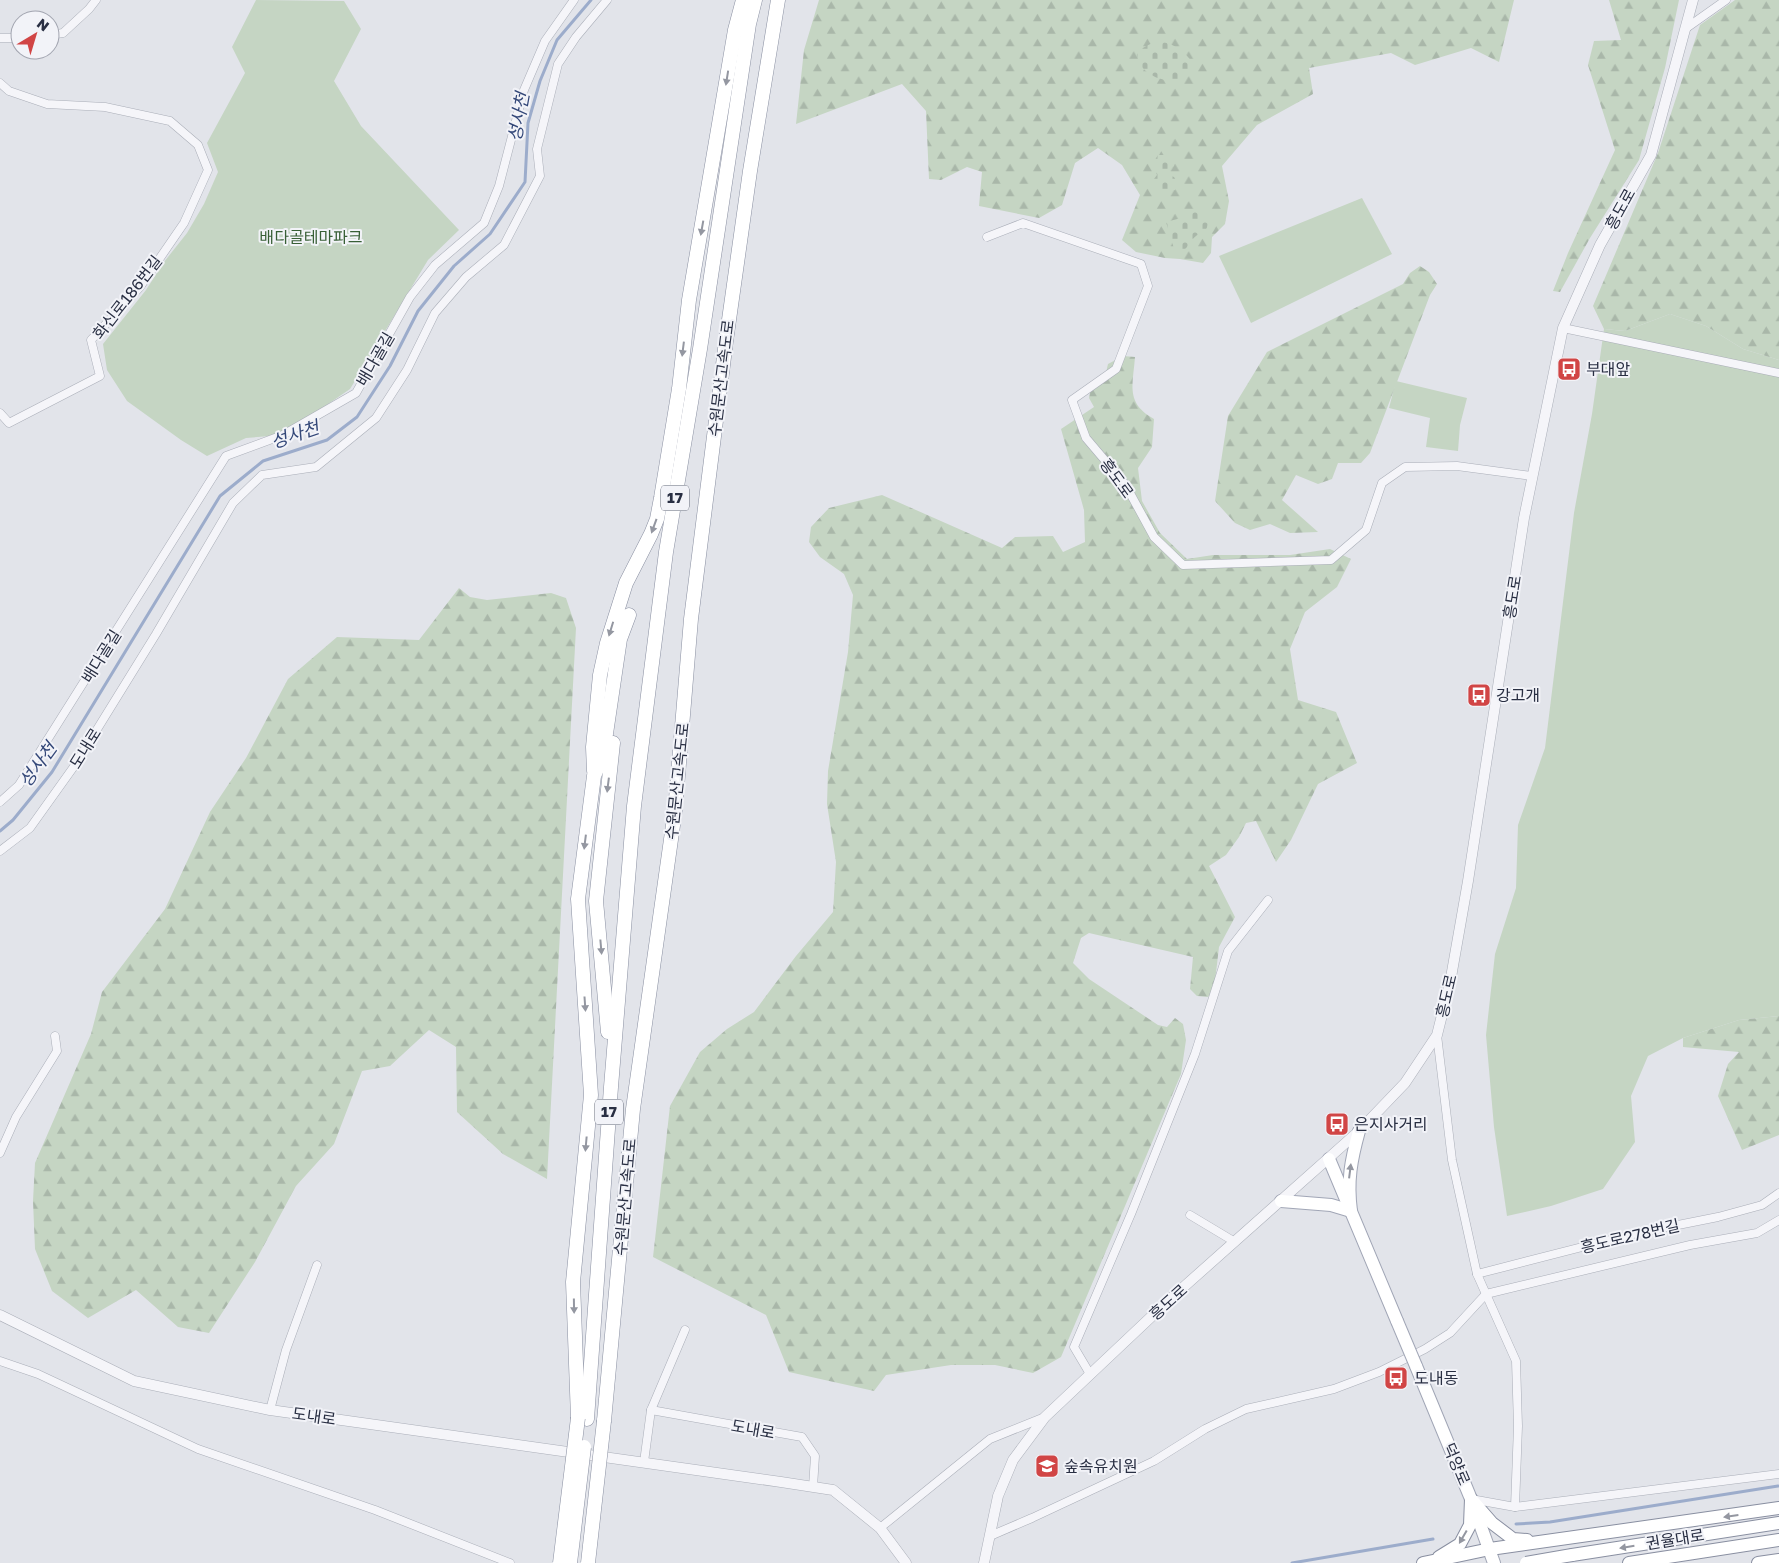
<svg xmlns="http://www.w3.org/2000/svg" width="1779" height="1563" font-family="'Golos Text','Noto Sans KR',sans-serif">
	<defs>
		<pattern id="forest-firs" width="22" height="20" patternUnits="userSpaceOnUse" patternTransform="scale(1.25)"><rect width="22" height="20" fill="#c5d5c3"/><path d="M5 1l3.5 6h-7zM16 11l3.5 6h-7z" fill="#a9b7a9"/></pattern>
		<pattern id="cemetery-stones" width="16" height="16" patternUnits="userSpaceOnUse" patternTransform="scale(1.25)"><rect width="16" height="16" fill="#c5d5c3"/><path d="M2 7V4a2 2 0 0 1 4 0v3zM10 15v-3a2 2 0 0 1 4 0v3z" fill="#a9b7a9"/></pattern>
	</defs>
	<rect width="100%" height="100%" fill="#e2e4ea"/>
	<!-- green -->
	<g fill="#c5d5c3">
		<polygon points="256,0 344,1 361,29 334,81 361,126 459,230 428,260 350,389 283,435 246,438 207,456 181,440 127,401 107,370 103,344 146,290 164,262 187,233 204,204 218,172 207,143 245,73 232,47"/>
		<polygon points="1362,198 1392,254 1251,323 1219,256"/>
		<polygon points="1670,314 1706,326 1743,349 1779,360 1779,1016 1739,1020 1683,1038 1648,1056 1631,1096 1635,1142 1603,1189 1551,1206 1507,1216 1494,1127 1486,1035 1495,954 1516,888 1518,825 1545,748 1574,513 1592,414 1604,329 1625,331"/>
		<polygon points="1396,381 1467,398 1460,425 1458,451 1426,447 1430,418 1389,408"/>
	</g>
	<!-- forest -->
	<g fill="url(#forest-firs)">
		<polygon points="819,0 1514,0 1499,62 1471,48 1415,65 1391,53 1309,68 1313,94 1257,125 1222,166 1229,201 1225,224 1212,237 1211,253 1203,263 1180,259 1165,258 1136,252 1122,240 1140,195 1122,165 1098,148 1075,163 1062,205 1039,218 979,206 982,172 967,167 941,180 929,179 926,111 902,84 796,124 804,50"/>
		<polygon points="1609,0 1679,0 1665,68 1639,160 1590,238 1560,292 1553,291 1568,253 1615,150 1588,65 1594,41 1621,40"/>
		<polygon points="1735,0 1779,0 1779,360 1743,349 1706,326 1670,314 1625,331 1604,329 1593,306 1658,153 1700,25"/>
		<polygon points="1420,266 1429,272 1437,284 1430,295 1370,453 1361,463 1338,463 1332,479 1318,484 1296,475 1282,500 1318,532 1290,533 1270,524 1250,530 1235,523 1215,501 1228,416 1267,352 1403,284 1410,273"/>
		<path d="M1123,356L1135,357C1133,385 1125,403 1154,419L1152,447L1138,468L1142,501L1160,533L1187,559L1213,555H1290L1330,549L1351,559L1337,587L1305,612L1290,649L1298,700L1336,712L1357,763L1318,784L1291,840L1276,862L1256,821L1246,823L1239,837L1226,855L1209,866L1235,917L1219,947L1214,990L1208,997L1197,996L1190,989L1193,957L1089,933L1081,938L1073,963L1089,979L1158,1025L1167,1027L1175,1018L1183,1024L1186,1040L1181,1074L1061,1357L1033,1373L995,1365H951L886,1375L874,1391L789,1372L766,1315L653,1257L670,1106L700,1052L727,1029L754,1012L796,956L833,912L836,862L827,804L828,771L848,652L853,595L844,574L820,557L809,542L811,527L829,508L882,495L1002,548L1015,537L1053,536L1063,552L1085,542L1084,510L1061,429L1094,407L1089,398L1091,388L1104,381L1108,364Z"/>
		<polygon points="459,588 470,597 487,600 551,593 566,598 576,628 547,1179 503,1154 457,1112 456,1047 429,1030 390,1066 362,1071 334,1144 296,1186 255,1262 209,1333 178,1327 136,1290 88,1318 52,1291 35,1249 33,1201 35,1163 91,1034 102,992 165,909 210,812 246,758 288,679 337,637 419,640"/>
		<polygon points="1779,1016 1779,1135 1742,1150 1718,1096 1728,1064 1739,1052 1683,1047 1683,1038 1739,1020"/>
	</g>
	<!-- cemetery -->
	<g fill="url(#cemetery-stones)">
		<path d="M1156,41C1169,41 1186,51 1192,63C1187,93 1137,80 1137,53L1139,50Z"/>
		<polygon points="1158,155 1168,155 1174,161 1174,166 1165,170 1166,174 1174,177 1179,185 1175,190 1160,191 1154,188 1154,179 1157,175 1153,163"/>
		<path d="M1195,209L1207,213C1209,219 1209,227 1204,232C1203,233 1197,235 1196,236C1192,239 1188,247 1183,251L1175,252L1166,222L1181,218L1186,213Z"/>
	</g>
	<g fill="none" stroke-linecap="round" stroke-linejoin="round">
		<!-- stream -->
		<g stroke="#9caccb" stroke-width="3">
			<polyline points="0,831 13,820 52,772 220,496 263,461 327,440 357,417 390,366 418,311 454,266 490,234 525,182 528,123 540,81 557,40 591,0"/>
			<polyline points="1516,1524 1550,1522 1778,1486"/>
			<polyline points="1292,1563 1433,1539"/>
		</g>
		<!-- minor casing -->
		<g stroke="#aaaeb8" stroke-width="9">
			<g id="minor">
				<polyline points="1685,29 1726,0"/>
				<polyline points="50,35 63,33 89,9 96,0"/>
				<polyline points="0,38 20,38"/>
				<polyline points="0,83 9,91 47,104 105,107 170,121 198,145 208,170 184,223 140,287 91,340 100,376 9,423 0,413"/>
				<polyline points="987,237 1023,223 1141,264 1148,286 1116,369 1072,400 1086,438 1125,484 1154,537 1183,565 1331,560 1366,530 1382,483 1405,467 1457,466 1532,476"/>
				<polyline points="1563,328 1779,373"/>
				<polyline points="0,802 19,785 226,456 283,435 356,393 410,297 435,265 484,223 499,186 524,90 545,41 574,0"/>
				<polyline points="0,851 30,828 75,765 156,634 233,503 262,475 316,467 376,418 407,370 435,313 466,277 504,245 540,176 537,149 558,64 576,37 607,0"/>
				<polyline points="1437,1035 1452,1160 1477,1274 1516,1361 1518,1426 1515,1507"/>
				<polyline points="0,1153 16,1117 57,1051 55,1036"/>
				<polyline points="1190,1215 1235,1242"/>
				<polyline points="1477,1274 1633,1234 1718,1217 1762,1205 1779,1193"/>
				<polyline points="0,1361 38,1374 198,1449 375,1510 510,1563"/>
				<polyline points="1090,1374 1074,1347 1131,1214 1195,1054 1228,951 1268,900"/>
				<polyline points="270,1410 286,1350 317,1265"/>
				<polyline points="651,1410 802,1437 815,1456 813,1487"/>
				<polyline points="644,1462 651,1410 685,1330"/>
				<polyline points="1471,1499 1515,1507 1779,1474"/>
				<polyline points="880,1528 990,1439 1045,1417"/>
				<polyline points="990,1536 1032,1518 1154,1461 1205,1429 1246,1409 1334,1389 1379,1372 1425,1349 1450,1333 1486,1294 1690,1245 1757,1233 1779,1220"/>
			</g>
		</g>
		<!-- tertiary casing -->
		<g stroke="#aaaeb8" stroke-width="11">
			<g id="tertiary">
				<polyline points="0,1315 134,1381 270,1410 781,1482 833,1490 880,1528 906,1563"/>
				<polyline points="984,1563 998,1496 1013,1460 1045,1417 1169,1300 1359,1131 1405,1083 1437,1035 1450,983 1468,881 1524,518 1563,328 1600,245 1651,155 1693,0"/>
			</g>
		</g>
		<!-- primary casing -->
		<g stroke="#a1a6b6" stroke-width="14">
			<g id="primary">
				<polyline points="1329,1159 1397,1321"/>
				<path d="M1281,1201L1331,1205L1351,1211C1347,1181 1351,1160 1359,1131"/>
				<polyline points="1416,1366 1471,1499 1494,1563"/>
			</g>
		</g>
		<!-- trunk casing -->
		<g stroke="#898fa1" stroke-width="14">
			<g id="trunk">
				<polyline points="1471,1499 1492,1523 1513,1539 1527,1540"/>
				<polyline points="1572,1555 1779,1523"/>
				<polyline points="1439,1557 1460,1544 1470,1525 1471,1499"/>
				<polyline points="1423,1563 1490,1549 1779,1508"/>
				<polyline points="1629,1563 1779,1540"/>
				<polyline points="1758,1563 1779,1560"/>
			</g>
		</g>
		<!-- motorway casing -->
		<g stroke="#898fa1" stroke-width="15">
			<g id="motorway">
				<polyline points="594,771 593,747 600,675 607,643 626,583 651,534 657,519 661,498 679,389 689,300 735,30 743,0"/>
				<polyline points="608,1032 596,901 613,743"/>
				<polyline points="578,1418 573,1282 591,1095 578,899 594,776 603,754 620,639 629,615"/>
				<polyline points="587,1419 611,1087 634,806 666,552 700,349 749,24 755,0"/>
				<polyline points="604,1421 633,1109 675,811 691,619 726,341 750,171 778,0"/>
			</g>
		</g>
		<!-- minor -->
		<use href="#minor" stroke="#f5f5f9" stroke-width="8"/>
		<!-- tertiary -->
		<use href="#tertiary" stroke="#f5f5f9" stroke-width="10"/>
		<!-- primary -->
		<use href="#primary" stroke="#fff" stroke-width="12"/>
		<!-- trunk -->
		<use href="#trunk" stroke="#fff" stroke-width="12"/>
		<!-- motorway -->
		<use href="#motorway" stroke="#fff" stroke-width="14"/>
		<!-- primary-bridge casing -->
		<g stroke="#a1a6b6" stroke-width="14" stroke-linecap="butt">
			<polyline id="primary-bridge" points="1397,1321 1416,1366"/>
		</g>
		<!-- trunk-bridge casing -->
		<g stroke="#898fa1" stroke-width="14" stroke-linecap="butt">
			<polyline id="trunk-bridge" points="1526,1563 1572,1555"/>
		</g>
		<!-- motorway-bridge casing -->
		<g stroke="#898fa1" stroke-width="15" stroke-linecap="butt">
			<g id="motorway-bridge">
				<polyline points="560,1563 578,1418"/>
				<polyline points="570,1563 584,1447"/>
				<polyline points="588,1563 604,1421"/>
			</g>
		</g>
		<!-- primary-bridge -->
		<use href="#primary-bridge" stroke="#fff" stroke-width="12"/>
		<!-- trunk-bridge -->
		<use href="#trunk-bridge" stroke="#fff" stroke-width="12"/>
		<!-- motorway-bridge -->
		<use href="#motorway-bridge" stroke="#fff" stroke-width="14"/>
	</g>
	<!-- one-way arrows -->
	<defs><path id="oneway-solid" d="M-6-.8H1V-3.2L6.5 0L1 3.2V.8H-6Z" transform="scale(1.25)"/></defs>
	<g fill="#9497a1">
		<use href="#oneway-solid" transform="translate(727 78) rotate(99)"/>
		<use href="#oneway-solid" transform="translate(702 228) rotate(100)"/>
		<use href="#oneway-solid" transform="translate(683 349) rotate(97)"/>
		<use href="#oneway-solid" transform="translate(654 526) rotate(110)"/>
		<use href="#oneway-solid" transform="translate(611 629) rotate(107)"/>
		<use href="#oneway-solid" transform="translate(608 785) rotate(97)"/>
		<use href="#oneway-solid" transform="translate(585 842) rotate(97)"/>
		<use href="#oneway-solid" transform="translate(601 947) rotate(85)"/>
		<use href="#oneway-solid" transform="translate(585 1004) rotate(86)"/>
		<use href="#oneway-solid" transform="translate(586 1144) rotate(95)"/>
		<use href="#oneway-solid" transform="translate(1350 1171) rotate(-83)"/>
		<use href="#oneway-solid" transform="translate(574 1306) rotate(89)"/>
		<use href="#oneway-solid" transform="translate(1731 1516) rotate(172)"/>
		<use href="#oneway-solid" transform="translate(1463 1537) rotate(120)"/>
		<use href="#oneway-solid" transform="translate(1627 1547) rotate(171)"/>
	</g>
	<!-- icons -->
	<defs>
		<g id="bus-square" transform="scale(1.25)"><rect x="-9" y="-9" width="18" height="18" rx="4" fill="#d14545" stroke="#f2f3f8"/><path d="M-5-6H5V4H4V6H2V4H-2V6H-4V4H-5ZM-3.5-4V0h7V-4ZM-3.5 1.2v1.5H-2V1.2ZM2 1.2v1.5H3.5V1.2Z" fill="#fff"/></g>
		<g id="school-square" transform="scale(1.25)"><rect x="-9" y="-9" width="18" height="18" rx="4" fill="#d14545" stroke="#f2f3f8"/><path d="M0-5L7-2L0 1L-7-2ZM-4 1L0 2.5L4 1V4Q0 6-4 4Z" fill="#fff"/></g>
	</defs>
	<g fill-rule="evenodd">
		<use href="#bus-square" x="1569" y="369"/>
		<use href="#bus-square" x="1479" y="695"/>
		<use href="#bus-square" x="1337" y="1124"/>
		<use href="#bus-square" x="1396" y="1378"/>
		<use href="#school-square" x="1047" y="1466"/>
	</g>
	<g text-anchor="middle" stroke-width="4" stroke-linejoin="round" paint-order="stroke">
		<!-- shield labels -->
		<g fill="#f2f3f8" stroke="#656a79" stroke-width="1">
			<rect x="661" y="485.5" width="28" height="25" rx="4"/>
			<rect x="595" y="1099.5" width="28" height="25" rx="4"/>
		</g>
		<g font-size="15" font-weight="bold" fill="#292f43">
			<text x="675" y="503">17</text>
			<text x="609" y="1117">17</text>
		</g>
		<!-- street labels -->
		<g font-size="16" fill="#292f43" stroke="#f2f3f8">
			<text transform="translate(1620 209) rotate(-61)" y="6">흥도로</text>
			<text transform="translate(127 297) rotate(-52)" y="6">화신로186번길</text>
			<text transform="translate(375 359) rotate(-60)" y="6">배다골길</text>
			<text transform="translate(721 378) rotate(-83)" y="6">수원문산고속도로</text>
			<text transform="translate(1117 478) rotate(54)" y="6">흥도로</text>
			<text transform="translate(1512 597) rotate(-81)" y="6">흥도로</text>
			<text transform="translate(101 656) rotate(-58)" y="6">배다골길</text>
			<text transform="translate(85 748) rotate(-58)" y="6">도내로</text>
			<text transform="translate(677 781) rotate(-84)" y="6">수원문산고속도로</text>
			<text transform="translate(1446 996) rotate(-77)" y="6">흥도로</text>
			<text transform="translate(625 1197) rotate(-85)" y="6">수원문산고속도로</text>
			<text transform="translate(1630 1236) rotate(-13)" y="6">흥도로278번길</text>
			<text transform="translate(1168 1302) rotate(-42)" y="6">흥도로</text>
			<text transform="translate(314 1416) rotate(8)" y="6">도내로</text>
			<text transform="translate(753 1429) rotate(10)" y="6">도내로</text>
			<text transform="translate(1457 1464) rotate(67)" y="6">덕양로</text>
			<text transform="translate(1675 1539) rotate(-9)" y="6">권율대로</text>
		</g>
		<!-- park labels -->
		<g font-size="16" fill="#385f36" stroke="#f2f3f8">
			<text x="311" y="243">배다골테마파크</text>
		</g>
		<!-- poi labels -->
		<g font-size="16" fill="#292f43" stroke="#f2f3f8" text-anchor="start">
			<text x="1586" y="375">부대앞</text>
			<text x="1496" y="701">강고개</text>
			<text x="1354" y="1130">은지사거리</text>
			<text x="1414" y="1384">도내동</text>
			<text x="1064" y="1472">숲속유치원</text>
		</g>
		<!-- water labels -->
		<g font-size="18" font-style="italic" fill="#334778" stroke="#f2f3f8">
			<text transform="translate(519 117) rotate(-80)" y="6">성사천</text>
			<text transform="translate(295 435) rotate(-19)" y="6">성사천</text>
			<text transform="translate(38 765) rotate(-54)" y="6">성사천</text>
		</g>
	</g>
	<!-- north arrow -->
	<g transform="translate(35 35) rotate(38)"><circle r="24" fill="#f2f3f8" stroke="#a2a5b0"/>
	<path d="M0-4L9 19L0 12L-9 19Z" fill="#d14545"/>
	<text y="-8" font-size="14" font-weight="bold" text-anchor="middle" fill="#292f43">N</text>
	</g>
</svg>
